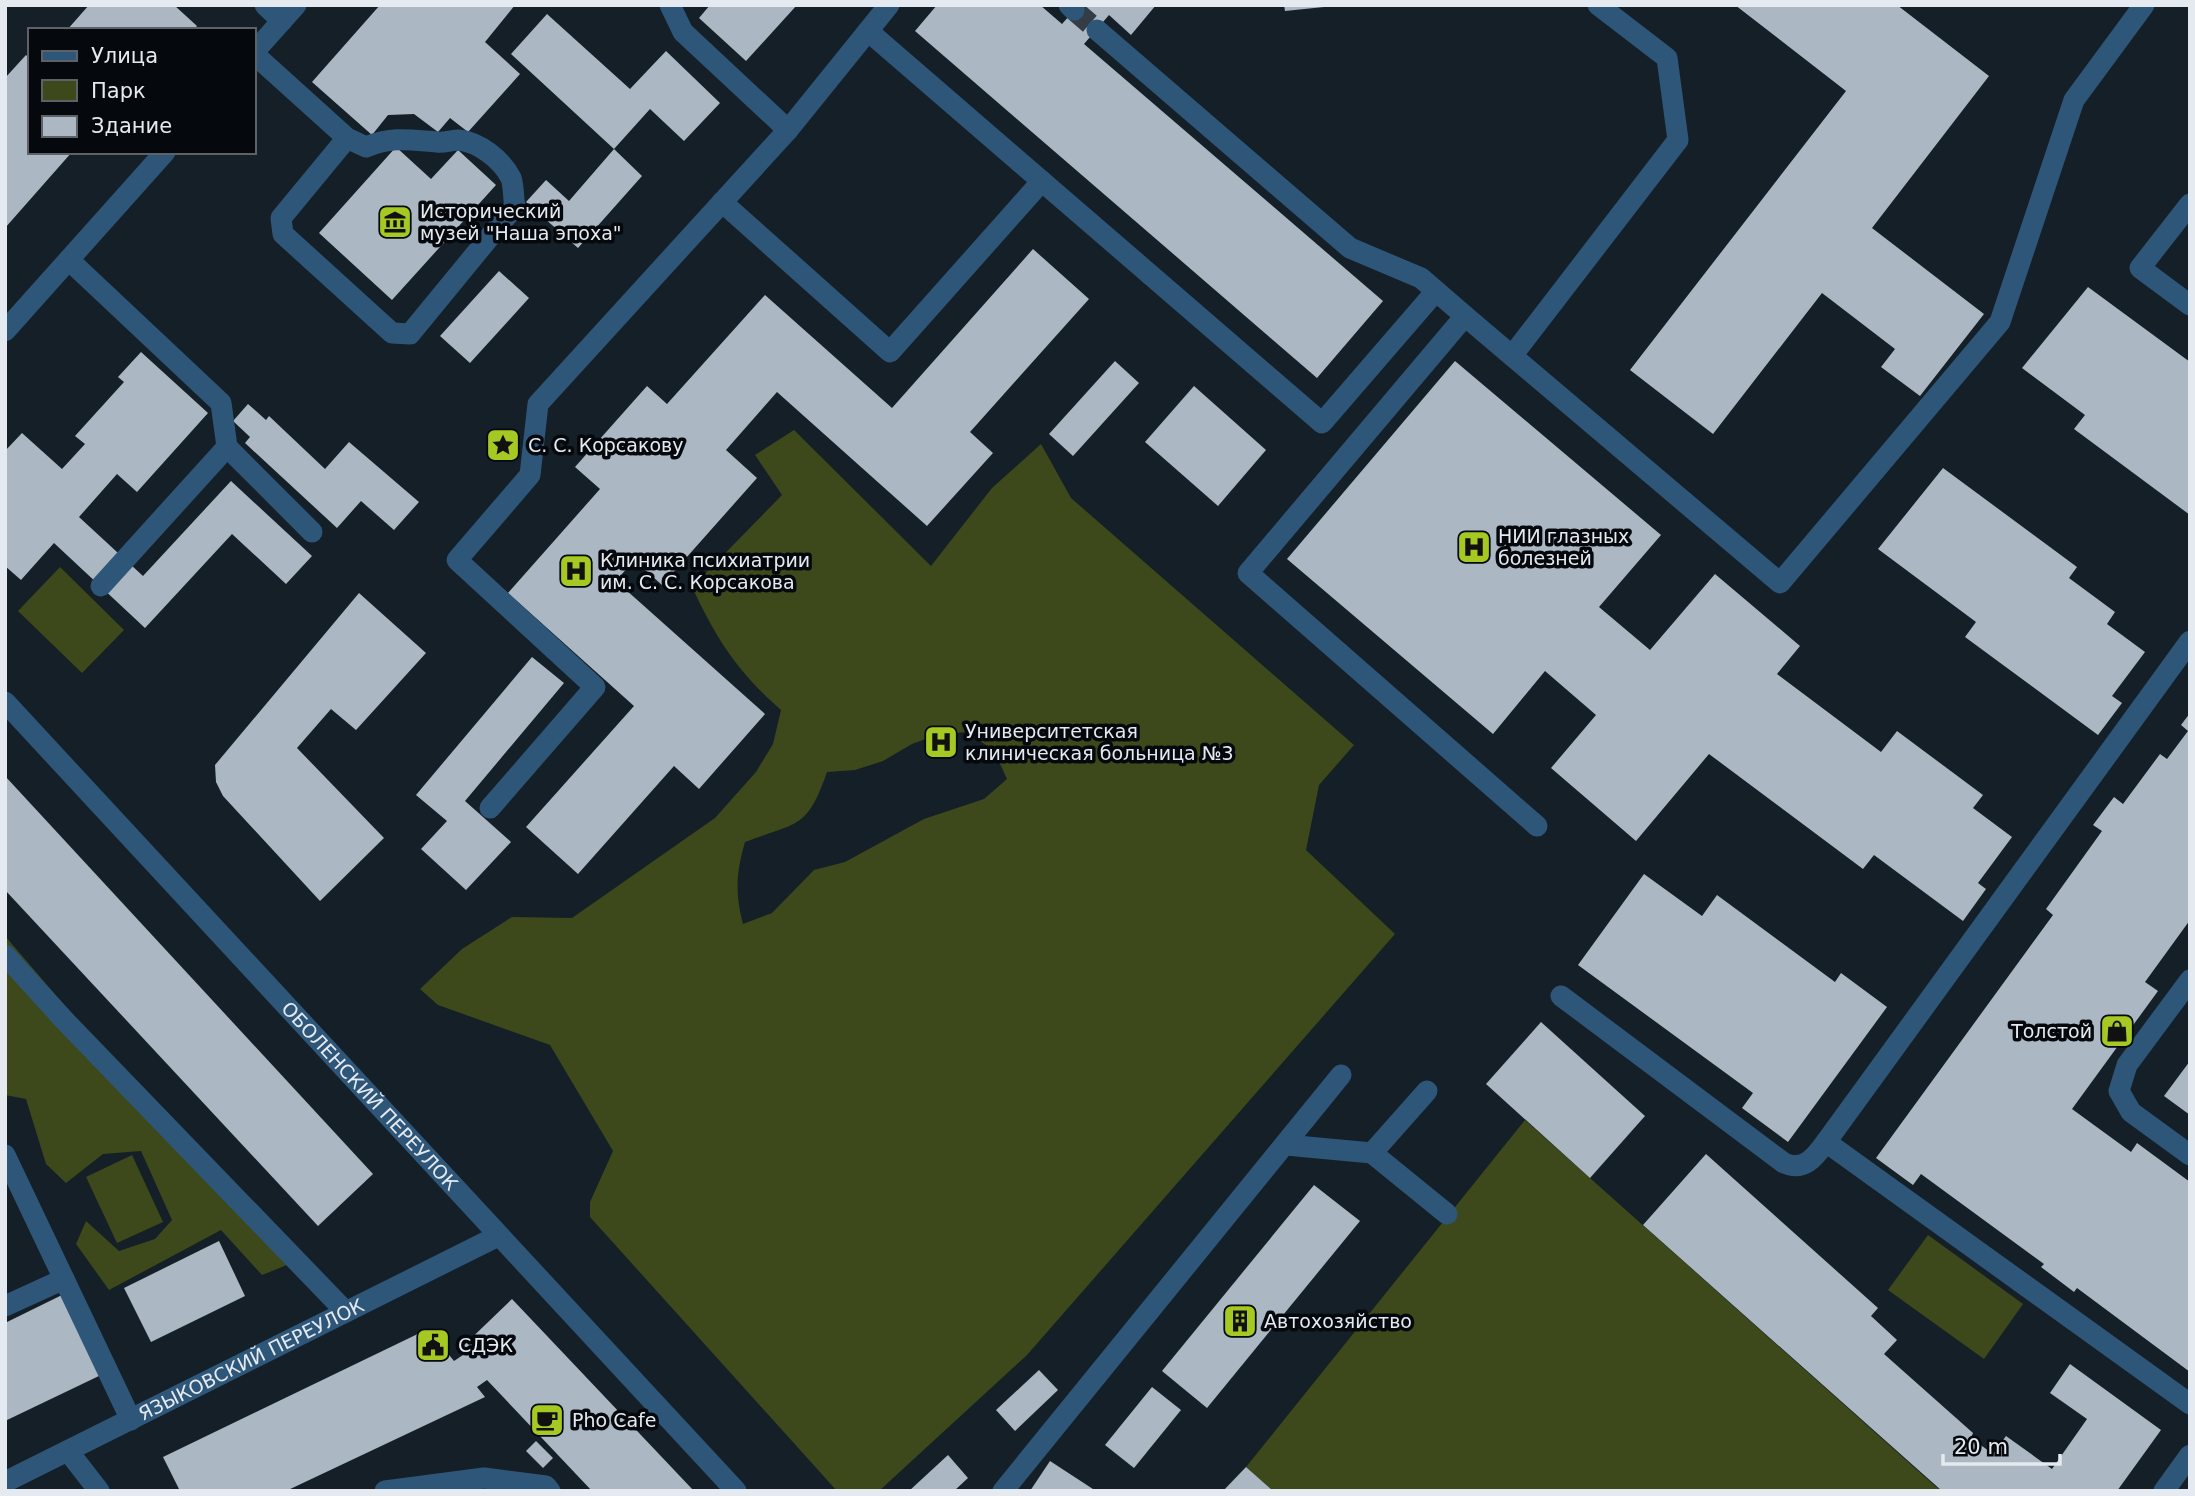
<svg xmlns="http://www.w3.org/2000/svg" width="2195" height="1496" font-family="'DejaVu Sans',sans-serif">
	<rect width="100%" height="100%" fill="#151f27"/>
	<!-- green -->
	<g fill="#3d491a" fill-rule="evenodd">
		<path d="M794,430L931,566L992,488L1041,444L1071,498L1354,745L1319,785L1306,850L1395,934L1027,1355L879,1491H837L590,1217V1202L613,1151L550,1045L438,1005L420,989L462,949L512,917L572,918L715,818L756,772L773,744L781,710C737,671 717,640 692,587L782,495L755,455ZM968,732L994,751L1007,779L984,799L924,819L845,862L814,870L772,913L743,924C735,893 736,873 745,842C797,822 807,830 827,772L855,770L883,761L912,744L939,734Z"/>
		<polygon points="60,567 124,630 82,673 18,611"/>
		<polygon points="5,936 287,1265 262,1275 221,1230 109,1290 76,1244 86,1221 119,1251 155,1239 172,1220 141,1151 103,1154 66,1183 46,1164 26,1099 5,1095"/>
		<polygon points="1525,1120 1935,1486 1942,1491 1273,1491 1246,1467"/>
		<polygon points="132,1155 163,1222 117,1243 86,1177"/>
		<polygon points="1928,1235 2023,1304 1984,1359 1888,1290"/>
	</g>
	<!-- building -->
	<g fill="#abb7c3">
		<polygon points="89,5 174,5 197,26 194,30 67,30"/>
		<polygon points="380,5 515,5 485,42 520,74 468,132 450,118 438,132 414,114 388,115 372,135 312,82"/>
		<polygon points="710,5 797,5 746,61 699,18"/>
		<polygon points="937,5 1040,5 1062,24 1079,5 1156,5 1131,35 1109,15 1084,44 1383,301 1317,378 915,31"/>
		<polygon points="1284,5 1324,5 1324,7 1285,11"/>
		<polygon points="1735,5 1897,5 1989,76 1872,228 1984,314 1920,396 1881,367 1895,349 1822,293 1713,434 1630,370 1846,91"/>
		<polygon points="547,14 630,89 666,51 720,103 684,141 650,109 614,149 511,54"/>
		<polygon points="26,55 30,59 30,152 72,152 5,228 5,78"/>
		<polygon points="396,147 431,179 458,150 496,185 392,300 319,233"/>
		<polygon points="614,149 642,176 578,248 526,202 546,180 569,201"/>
		<polygon points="1033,249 1089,299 970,432 993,453 927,526 777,392 726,450 757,478 662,585 634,560 616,581 765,714 699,789 674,766 578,874 526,827 634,706 508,593 600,489 575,467 647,386 667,404 765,295 892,408"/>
		<polygon points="499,271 529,298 470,363 440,336"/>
		<polygon points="2088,287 2190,362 2190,515 2074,429 2085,415 2022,368"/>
		<polygon points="141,352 208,413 137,492 117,474 79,517 143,576 231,481 312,556 286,584 232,534 145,628 54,543 21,580 5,566 5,451 22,433 62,469 85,444 75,436 124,382 118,377"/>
		<polygon points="1115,361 1139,383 1073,456 1049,434"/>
		<polygon points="1455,361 1661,535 1599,607 1650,650 1715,574 1800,646 1777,674 1881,752 1897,731 1983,795 1973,808 2012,837 1978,883 1986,889 1963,921 1874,855 1863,869 1709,754 1636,841 1551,768 1596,715 1545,671 1493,734 1287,559"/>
		<polygon points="1194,386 1266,450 1218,506 1145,442"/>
		<polygon points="248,404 266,420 269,416 325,469 349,442 419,502 394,530 361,501 337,528 245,443 250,437 233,421"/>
		<polygon points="1943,468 2077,567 2069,578 2115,612 2107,624 2145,652 2112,696 2122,703 2098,735 1965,637 1976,622 1878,549"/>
		<polygon points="359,593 426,653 356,730 331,709 297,748 384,838 320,901 223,796 216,782 215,765"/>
		<polygon points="532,657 564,683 465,801 511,842 466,890 421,849 447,821 416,795"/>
		<polygon points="2190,713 2190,920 2145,982 2158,991 2072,1109 2131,1152 2137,1143 2190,1182 2190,1372 2077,1288 2074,1292 2041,1267 2044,1264 1921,1174 1913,1185 1876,1158 2053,915 2046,909 2102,831 2093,825 2114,797 2123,804 2160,754 2167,759 2188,731 2181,725"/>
		<polygon points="5,776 373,1174 318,1226 5,890"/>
		<polygon points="1644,874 1702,916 1717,895 1835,982 1841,973 1887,1007 1788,1142 1742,1108 1753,1093 1578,965"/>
		<polygon points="1541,1022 1645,1116 1590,1178 1486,1084"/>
		<polygon points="2190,1061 2190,1115 2164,1096"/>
		<polygon points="1706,1154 1878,1308 1871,1316 1897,1340 1884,1354 1973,1433 1971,1438 1993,1454 2006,1436 2052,1469 2087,1419 2050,1393 2070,1364 2161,1430 2117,1491 1942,1491 1643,1225"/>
		<polygon points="1314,1185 1360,1221 1207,1408 1162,1371"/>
		<polygon points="219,1241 245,1296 151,1342 124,1288"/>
		<polygon points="62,1295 101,1375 5,1421 5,1323"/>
		<polygon points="512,1299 694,1491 592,1491 487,1380 477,1387 485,1397 286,1491 180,1491 163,1457 428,1329 454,1361 463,1355 459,1350"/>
		<polygon points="1039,1370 1058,1390 1015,1431 996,1410"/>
		<polygon points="1152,1387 1181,1410 1134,1468 1105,1445"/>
		<polygon points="536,1441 553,1458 543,1468 526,1451"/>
		<polygon points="948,1455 968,1478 954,1491 909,1491"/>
		<polygon points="1050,1461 1096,1491 1030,1491"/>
		<polygon points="1246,1467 1273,1491 1223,1491"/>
	</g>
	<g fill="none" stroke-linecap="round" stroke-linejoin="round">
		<!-- minor-tunnel -->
		<polyline stroke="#343d45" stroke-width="21" stroke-dasharray="21 10" stroke-linecap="butt" points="1074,10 1097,30"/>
		<!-- minor -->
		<g stroke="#2e5679" stroke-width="21">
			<polyline points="265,5 282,21"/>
			<polyline points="670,5 683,32 788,130"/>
			<polyline points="1069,5 1074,10"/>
			<polyline points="1097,30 1350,248 1421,278 1465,316"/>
			<polyline points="868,31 1322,423 1436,291"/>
			<polyline points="254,52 296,5"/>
			<path d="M254,54L347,138L366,147C392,136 410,140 437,142C444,143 452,140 459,140C479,142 502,160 511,178C514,186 513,198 515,206L410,334L392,333L283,234L281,218L347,138"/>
			<polyline points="722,202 890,352 1042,181"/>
			<polyline points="2190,204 2140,268 2190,305"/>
			<polyline points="69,260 221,403 227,447 312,532"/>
			<polyline points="5,331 165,152"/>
			<polyline points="1512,356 1678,140 1667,58 1598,5"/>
			<polyline points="101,586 227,447"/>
			<polyline points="2190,641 1826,1142 2190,1404"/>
			<path id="s1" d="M5,702L736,1491"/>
			<polyline points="490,808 595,687 457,560 530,475 538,404 788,130 889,5"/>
			<polyline points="1537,826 1248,573 1465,316 1780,583 2000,322 2074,100 2144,5"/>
			<polyline points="5,955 66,1022 346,1312"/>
			<polyline points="2190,980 2127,1065 2119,1091 2131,1112 2190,1155"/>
			<path d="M1561,996L1784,1163C1804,1172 1815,1157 1826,1142"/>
			<polyline points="1286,1145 1372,1153 1447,1214"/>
			<polyline points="1372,1153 1427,1091"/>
			<polyline points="5,1155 131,1420"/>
			<polyline points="5,1306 64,1279"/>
			<polyline points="68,1451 99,1491"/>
			<path id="s2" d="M5,1482L498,1236"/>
			<polyline points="385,1491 484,1478 546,1486 550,1491"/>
			<polyline points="1003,1491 1341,1075"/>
			<polyline points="2164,1491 2190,1455"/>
		</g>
	</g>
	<!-- icons -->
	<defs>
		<g id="museum-square" transform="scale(1.75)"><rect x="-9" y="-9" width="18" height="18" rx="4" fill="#a6c822" stroke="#05080c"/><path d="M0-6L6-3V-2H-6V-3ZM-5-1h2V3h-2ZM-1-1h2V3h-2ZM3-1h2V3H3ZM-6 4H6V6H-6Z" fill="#111"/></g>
		<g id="sight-square" transform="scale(1.75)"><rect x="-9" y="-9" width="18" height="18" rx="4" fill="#a6c822" stroke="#05080c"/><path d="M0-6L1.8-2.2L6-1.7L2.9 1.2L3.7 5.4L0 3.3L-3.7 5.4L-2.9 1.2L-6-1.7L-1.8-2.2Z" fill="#111"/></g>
		<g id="hospital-square" transform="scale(1.75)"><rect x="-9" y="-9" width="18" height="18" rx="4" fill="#a6c822" stroke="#05080c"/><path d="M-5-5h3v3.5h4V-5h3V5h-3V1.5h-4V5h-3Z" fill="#111"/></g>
		<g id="shop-square" transform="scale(1.75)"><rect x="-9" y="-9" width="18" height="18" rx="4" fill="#a6c822" stroke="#05080c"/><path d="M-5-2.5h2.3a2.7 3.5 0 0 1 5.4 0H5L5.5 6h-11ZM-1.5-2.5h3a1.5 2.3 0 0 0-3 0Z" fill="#111"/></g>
		<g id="building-square" transform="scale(1.75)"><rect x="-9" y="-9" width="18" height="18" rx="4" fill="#a6c822" stroke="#05080c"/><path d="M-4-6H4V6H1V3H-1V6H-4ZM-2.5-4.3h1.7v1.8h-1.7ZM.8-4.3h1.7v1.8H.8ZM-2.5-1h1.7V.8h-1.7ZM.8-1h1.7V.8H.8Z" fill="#111"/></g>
		<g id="civic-square" transform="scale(1.75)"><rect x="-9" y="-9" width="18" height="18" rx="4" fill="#a6c822" stroke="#05080c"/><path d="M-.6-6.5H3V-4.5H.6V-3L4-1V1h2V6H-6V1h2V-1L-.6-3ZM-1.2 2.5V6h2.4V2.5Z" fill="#111"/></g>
		<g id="cafe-square" transform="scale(1.75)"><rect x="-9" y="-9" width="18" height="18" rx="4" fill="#a6c822" stroke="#05080c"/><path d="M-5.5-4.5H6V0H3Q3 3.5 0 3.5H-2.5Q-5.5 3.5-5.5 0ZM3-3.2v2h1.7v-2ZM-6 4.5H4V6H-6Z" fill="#111"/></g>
	</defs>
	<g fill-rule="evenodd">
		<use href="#museum-square" x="395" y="222"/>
		<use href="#sight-square" x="503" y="445"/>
		<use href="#hospital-square" x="1474" y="547"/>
		<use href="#hospital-square" x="576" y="571"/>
		<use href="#hospital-square" x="941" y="742"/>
		<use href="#shop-square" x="2117" y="1031"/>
		<use href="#building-square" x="1240" y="1321"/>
		<use href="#civic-square" x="433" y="1345"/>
		<use href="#cafe-square" x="547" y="1420"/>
	</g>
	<g text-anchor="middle" stroke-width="7" stroke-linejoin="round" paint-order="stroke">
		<!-- poi labels -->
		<g font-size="19" fill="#e4eaf0" stroke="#05080c" text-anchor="start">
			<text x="420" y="218">Исторический<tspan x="420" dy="22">музей "Наша эпоха"</tspan></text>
			<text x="528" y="452">С. С. Корсакову</text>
			<text x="1498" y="543">НИИ глазных<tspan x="1498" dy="22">болезней</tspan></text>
			<text x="600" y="567">Клиника психиатрии<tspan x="600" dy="22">им. С. С. Корсакова</tspan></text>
			<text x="965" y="738">Университетская<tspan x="965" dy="22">клиническая больница №3</tspan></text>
			<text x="2092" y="1038" text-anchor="end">Толстой</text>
			<text x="1264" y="1328">Автохозяйство</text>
			<text x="458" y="1352">СДЭК</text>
			<text x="572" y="1427">Pho Cafe</text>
		</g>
		<!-- street labels -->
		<g font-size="19" fill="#e4eaf0" stroke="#05080c">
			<text dy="7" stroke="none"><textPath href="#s1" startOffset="537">ОБОЛЕНСКИЙ ПЕРЕУЛОК</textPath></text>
			<text dy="7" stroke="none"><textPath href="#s2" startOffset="275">ЯЗЫКОВСКИЙ ПЕРЕУЛОК</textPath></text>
		</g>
	</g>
	<!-- border -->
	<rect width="2195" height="1496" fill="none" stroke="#e4eaf0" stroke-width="14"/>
	<!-- legend -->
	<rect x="28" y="28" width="228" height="126" fill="#05080c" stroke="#5e6267" stroke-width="2"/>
	<rect x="42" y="51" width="35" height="10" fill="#2e5679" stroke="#5e6267" stroke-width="2"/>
	<text x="91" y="63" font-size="21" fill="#e4eaf0">Улица</text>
	<rect x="42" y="80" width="35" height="21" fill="#3d491a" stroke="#5e6267" stroke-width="2"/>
	<text x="91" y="98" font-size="21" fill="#e4eaf0">Парк</text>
	<rect x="42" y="116" width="35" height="21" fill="#abb7c3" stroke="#5e6267" stroke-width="2"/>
	<text x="91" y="133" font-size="21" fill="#e4eaf0">Здание</text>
	<!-- scale -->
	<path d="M1943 1454v10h117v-10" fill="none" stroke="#e4eaf0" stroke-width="3.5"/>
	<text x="1954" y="1454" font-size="21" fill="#e4eaf0" stroke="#05080c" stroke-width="5" paint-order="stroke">20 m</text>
</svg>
